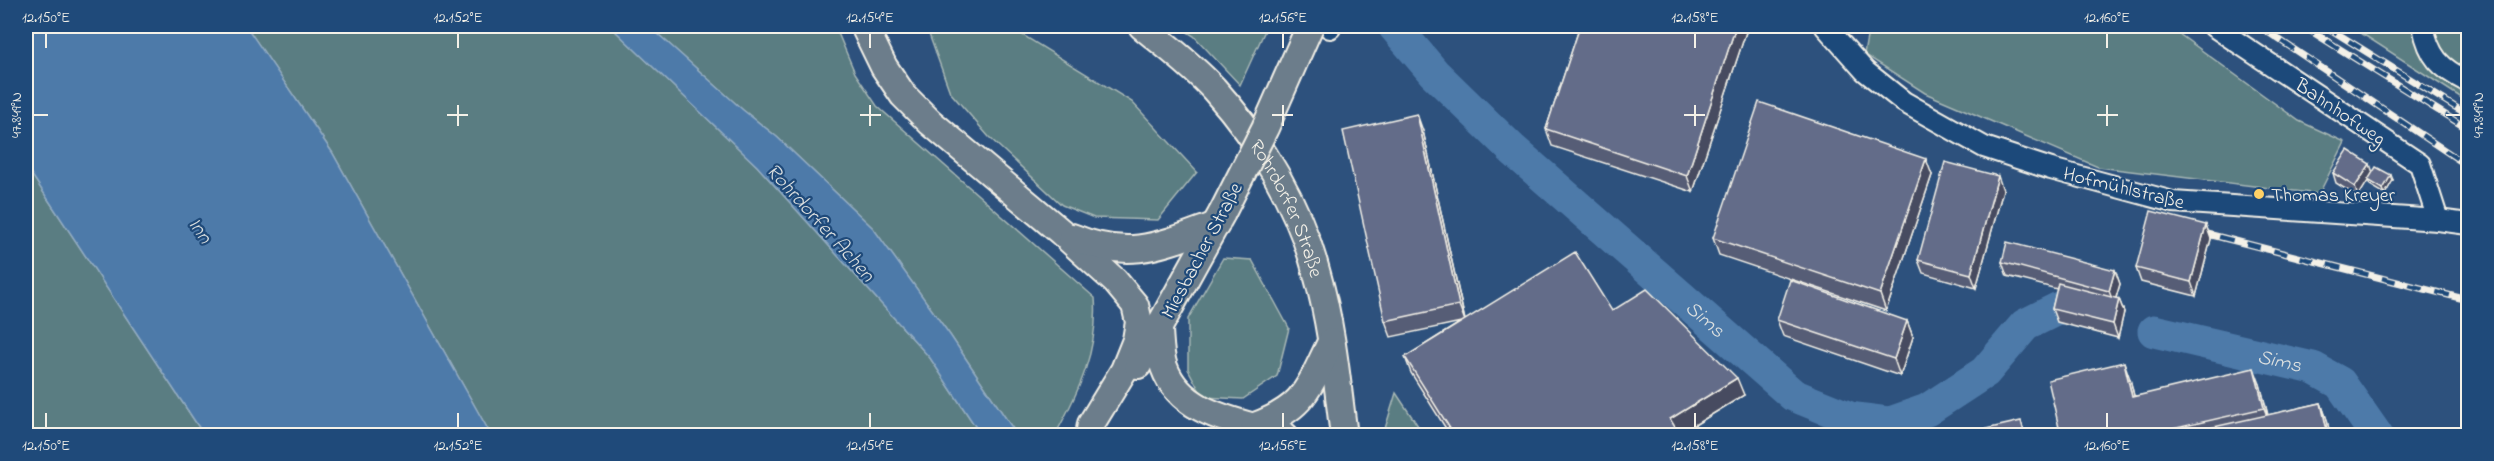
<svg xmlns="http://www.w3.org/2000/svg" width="2494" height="461" font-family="'Indie Flower',sans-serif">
	<rect width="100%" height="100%" fill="#2d517d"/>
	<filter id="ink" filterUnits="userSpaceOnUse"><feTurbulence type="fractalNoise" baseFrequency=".0167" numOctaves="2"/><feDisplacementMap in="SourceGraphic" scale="12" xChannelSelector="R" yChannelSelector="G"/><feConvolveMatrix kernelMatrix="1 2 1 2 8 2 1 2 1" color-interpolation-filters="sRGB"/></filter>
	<g filter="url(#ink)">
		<!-- green -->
		<g fill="#5a7d82" stroke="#a7b7b5" stroke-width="1.5">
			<polygon points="246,26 610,26 757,166 930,358 981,435 491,435 332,152"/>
			<path d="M649,26H835L855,73L877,106L1095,298C1099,348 1079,392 1055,435H1017L950,335L873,228L777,137L743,110Z"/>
			<polygon points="926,26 1008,26 1132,102 1197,172 1158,220 1094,218 1062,205 989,137 950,92"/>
			<polygon points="1178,26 1267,26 1240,85 1194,36"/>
			<polygon points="1869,26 2168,26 2299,121 2345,142 2319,194 2098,167 1925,93 1864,54"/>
			<polygon points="2350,26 2468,26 2468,102"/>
			<polygon points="26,166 204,435 26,435"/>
			<polygon points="1223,258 1252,260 1289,328 1277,376 1243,399 1203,397 1188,369 1188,319"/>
			<polygon points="1396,393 1424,435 1425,435 1383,435"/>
		</g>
		<!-- water -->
		<g fill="#4d7aa9" stroke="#90aac2" stroke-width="1.5">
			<polygon points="26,26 246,26 332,152 491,435 204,435 26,166"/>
			<polygon points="610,26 649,26 743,110 777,137 873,228 950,335 1017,435 981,435 930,358 757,166"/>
		</g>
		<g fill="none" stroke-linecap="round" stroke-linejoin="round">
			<!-- river -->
			<g stroke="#4d7aa9" stroke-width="33">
				<path id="s1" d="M1394,26L1434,73L1513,150L1793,395L1850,418L1890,423L1927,410L1985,372L2025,325L2059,308"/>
				<path id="s2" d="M2154,331L2313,368L2340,383L2377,436"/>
			</g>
			<!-- minor casing -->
			<g stroke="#f4f1e8" stroke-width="24">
				<g id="minor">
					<polyline points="1327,26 1330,28"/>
					<polyline points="1825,26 1865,71 1904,102 1984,147 2051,169 2173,202 2438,220 2468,224"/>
					<polyline points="2213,26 2420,164 2438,220"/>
					<path d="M2423,26C2429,57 2440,68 2468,82"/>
				</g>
			</g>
			<!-- major casing -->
			<g stroke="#f4f1e8" stroke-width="30">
				<g id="major">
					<polyline points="864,26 884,67 903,95 930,122 1061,232 1115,281 1135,305 1139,322 1136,340 1124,370 1091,424 1089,436"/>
					<path id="s3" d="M1142,26C1166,46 1192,65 1214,89C1261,141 1299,206 1317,274C1332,326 1337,382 1344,436"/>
					<path d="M1072,237C1130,261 1161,245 1216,225"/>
					<path d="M1159,330C1160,343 1160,356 1164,367C1182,417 1242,421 1285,436"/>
					<polyline points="1138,365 1222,213"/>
					<path d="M1255,426C1306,407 1308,388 1331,342"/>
				</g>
			</g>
			<!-- minor -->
			<use href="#minor" stroke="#1f4a7a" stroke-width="20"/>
			<!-- major -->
			<use href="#major" stroke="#6c7d8b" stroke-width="26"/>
			<!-- rail casing -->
			<g stroke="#f4f1e8" stroke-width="7">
				<g id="rail">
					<polyline points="2259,26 2468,166"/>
					<polyline points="2303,26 2468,129"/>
					<polyline points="2325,26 2468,115"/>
					<polyline points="2192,230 2468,300"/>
				</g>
			</g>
			<!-- rail -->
			<use href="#rail" stroke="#1f4a7a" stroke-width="4.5" stroke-dasharray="14" stroke-linecap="butt"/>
			<!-- major-bridge casing -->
			<g stroke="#f4f1e8" stroke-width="30" stroke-linecap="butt">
				<polyline id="major-bridge" points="1222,213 1265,128 1310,26"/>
			</g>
			<!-- major-bridge -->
			<use href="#major-bridge" stroke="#6c7d8b" stroke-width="26"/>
		</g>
		<!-- wall -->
		<g fill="#565d76" stroke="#f4f1e8" stroke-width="1.5">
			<polygon points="1580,26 1748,26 1693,192 1552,146 1546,129"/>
			<polygon points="1423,131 1465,320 1612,311 1744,395 1680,434 1680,435 1450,435 1411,373 1405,357 1461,322 1391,337 1385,321"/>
			<polygon points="2373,172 2393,180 2385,194 2370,185 2368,180 2358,197 2336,183 2333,173"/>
			<polygon points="1932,175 1886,311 1719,255 1713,238"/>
			<polygon points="2003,190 1976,288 1923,273 1918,260"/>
			<polygon points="2206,225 2211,239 2196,296 2141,282 2136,268"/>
			<polygon points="2002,262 2115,270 2120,284 2116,298 2119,299 2124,312 2118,338 2057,322 2052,309 2057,289 2007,276"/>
			<polygon points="1777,320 1907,321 1913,337 1900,376 1783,336"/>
			<polygon points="2130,379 2134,396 2260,384 2268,415 2321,403 2327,420 2330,435 2047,435 2060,432"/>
		</g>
		<!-- shaded-wall -->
		<g fill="#464c60" stroke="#f4f1e8" stroke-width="1.5">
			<polygon points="1736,26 1748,26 1693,192 1687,176"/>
			<polygon points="1417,114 1423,131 1465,321 1459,305"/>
			<polygon points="1926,159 1932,175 1886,311 1880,294"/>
			<polygon points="2370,164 2373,173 2358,197 2355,187"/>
			<polygon points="2391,175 2393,180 2385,194 2383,189"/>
			<polygon points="1998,176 2003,190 1976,288 1971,274"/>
			<polygon points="2206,225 2211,239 2196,296 2191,282"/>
			<polygon points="2115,270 2120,284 2114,304 2109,291"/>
			<polygon points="2119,299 2124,312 2118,338 2113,324"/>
			<polygon points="1907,321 1913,337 1900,376 1894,359"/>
			<polygon points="2124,362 2130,379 2138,413 2132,397"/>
			<polygon points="2254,368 2260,384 2270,424 2264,408"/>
			<polygon points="1737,378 1744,395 1678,435 1670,419"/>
			<polygon points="2321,403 2327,420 2330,435 2328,435"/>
		</g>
		<!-- building -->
		<g fill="#646c89" stroke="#f4f1e8" stroke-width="1.5">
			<polygon points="1580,26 1736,26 1687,176 1546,129"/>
			<polygon points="1759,102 1926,159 1880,294 1713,238"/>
			<polygon points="1417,114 1459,305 1385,321 1343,131"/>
			<polygon points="2348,150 2370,164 2355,187 2333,173"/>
			<polygon points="1945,162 1998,176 1971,274 1918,260"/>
			<polygon points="2376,167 2391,175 2383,189 2368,180"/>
			<polygon points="2151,211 2206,225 2191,282 2136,268"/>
			<polygon points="2007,242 2115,270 2109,291 2002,262"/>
			<polygon points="1575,252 1612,311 1647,289 1737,378 1670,419 1680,435 1454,435 1405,357"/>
			<polygon points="1790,280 1907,321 1894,359 1777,320"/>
			<polygon points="2058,283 2119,299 2113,324 2052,309"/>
			<polygon points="2124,362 2132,397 2254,368 2264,408 2146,435 2047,435 2060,432 2048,380"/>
			<polygon points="2321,403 2328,435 2178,435"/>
			<polygon points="2021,421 2025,435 1960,435"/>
		</g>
	</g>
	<!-- ticks -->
	<path fill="none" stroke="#f4f1e8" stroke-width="2" d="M46,33V48M458,33V48M870,33V48M1283,33V48M1695,33V48M2107,33V48M458,105V126M870,105V126M1283,105V126M1695,105V126M2107,105V126M33,115H48M447,115H468M860,115H881M1272,115H1293M1684,115H1705M2097,115H2118M2446,115H2461M46,413V428M458,413V428M870,413V428M1283,413V428M1695,413V428M2107,413V428"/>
	<!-- markers -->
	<circle fill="#ffd166" stroke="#1f4a7a" stroke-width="2" cx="2259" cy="194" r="6"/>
	<g text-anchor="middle" stroke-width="4.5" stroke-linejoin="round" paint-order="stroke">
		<!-- street labels -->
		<g font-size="20" fill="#f4f1e8" stroke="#1f4a7a">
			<text transform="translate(2341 111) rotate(34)" y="7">Bahnhofweg</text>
			<text transform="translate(2124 187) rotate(14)" y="7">Hofmühlstraße</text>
			<text dy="7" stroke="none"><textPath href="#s3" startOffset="237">Rohrdorfer Straße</textPath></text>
			<text transform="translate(1201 250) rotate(-62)" y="7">Miesbacher Straße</text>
		</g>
		<!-- poi labels -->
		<g font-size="20" fill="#f4f1e8" stroke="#1f4a7a" text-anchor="start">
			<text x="2271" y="201">Thomas Kreyer</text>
		</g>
		<!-- water labels -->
		<g font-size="21" font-style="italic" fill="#dbdfdf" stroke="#1f4a7a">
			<text transform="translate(821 222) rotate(48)" y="7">Rohrdorfer Achen</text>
			<text transform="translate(201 230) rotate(56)" y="7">Inn</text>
			<text dy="7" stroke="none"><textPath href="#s1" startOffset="428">Sims</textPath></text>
			<text dy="7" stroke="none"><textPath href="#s2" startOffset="129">Sims</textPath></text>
		</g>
	</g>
	<!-- margin -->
	<rect width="2494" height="461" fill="none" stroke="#1f4a7a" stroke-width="66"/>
	<rect x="33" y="33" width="2428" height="395" fill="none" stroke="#f4f1e8" stroke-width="2"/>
	<g font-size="15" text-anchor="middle" fill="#f4f1e8">
		<text x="46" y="22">12.150°E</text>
		<text x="458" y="22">12.152°E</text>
		<text x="870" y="22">12.154°E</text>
		<text x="1283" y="22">12.156°E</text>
		<text x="1695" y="22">12.158°E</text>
		<text x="2107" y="22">12.160°E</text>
		<text transform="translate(16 115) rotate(-90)" y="5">47.849°N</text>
		<text transform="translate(2478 115) rotate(-90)" y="5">47.849°N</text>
		<text x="46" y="450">12.150°E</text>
		<text x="458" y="450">12.152°E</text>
		<text x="870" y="450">12.154°E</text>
		<text x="1283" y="450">12.156°E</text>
		<text x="1695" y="450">12.158°E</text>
		<text x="2107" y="450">12.160°E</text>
	</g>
</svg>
